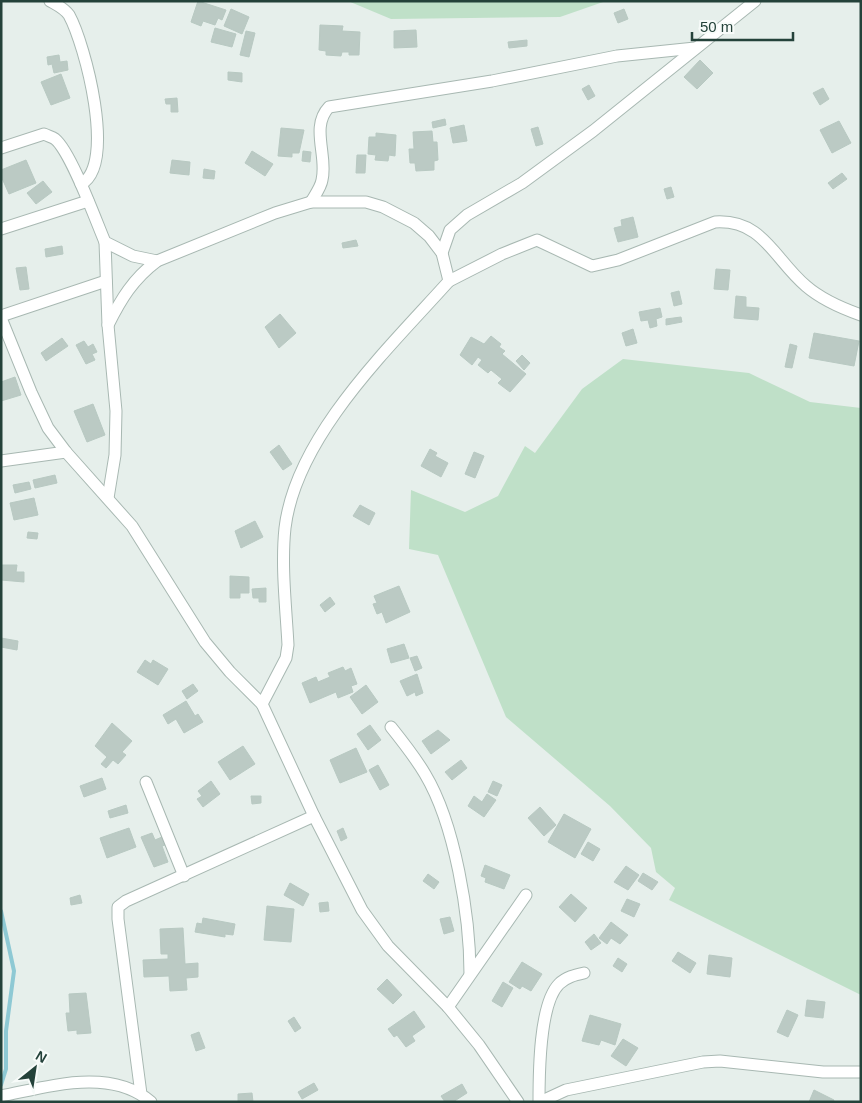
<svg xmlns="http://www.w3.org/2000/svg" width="862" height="1103" font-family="Helvetica,sans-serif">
	<rect width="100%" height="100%" fill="#e6efeb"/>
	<!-- green -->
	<g fill="#bfe0c8">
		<polygon points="348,1 606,1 560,17 391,19"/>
		<polygon points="623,359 749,373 810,402 861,408 861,995 669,900 675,888 656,872 651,848 610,806 506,717 438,555 409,549 411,490 465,512 498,496 525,446 535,453 582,389"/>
	</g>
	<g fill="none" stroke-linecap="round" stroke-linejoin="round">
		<!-- stream -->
		<polyline stroke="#8ec9d4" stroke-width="4" points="1,911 14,971 6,1031 6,1069 1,1085"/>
	</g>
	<!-- building -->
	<g fill="#bbcac4" stroke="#b8c9c2">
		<polygon points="198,1 226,10 222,20 218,18 215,25 203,21 201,26 191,22"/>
		<polygon points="231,9 249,17 242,34 224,26"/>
		<polygon points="624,9 628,19 618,23 614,13"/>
		<polygon points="320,25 343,26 342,31 360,32 359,55 349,55 349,52 342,52 341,56 326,55 326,51 319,50"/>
		<polygon points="215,28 236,34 232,47 211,42"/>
		<polygon points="416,30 417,47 394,48 394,31"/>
		<polygon points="246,31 255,33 249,57 240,55"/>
		<polygon points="527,40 527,46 509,48 508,42"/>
		<polygon points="59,55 60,62 67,61 68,70 54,73 52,64 48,65 47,57"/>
		<polygon points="700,60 713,73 697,89 684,77"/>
		<polygon points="228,72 242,73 242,82 228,80"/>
		<polygon points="61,74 70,98 51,105 41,82"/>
		<polygon points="589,85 595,96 588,100 582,89"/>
		<polygon points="823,88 829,99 820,105 813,93"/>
		<polygon points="177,98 178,112 171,112 171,104 166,104 165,99"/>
		<polygon points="445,119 446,125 433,128 432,122"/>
		<polygon points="839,121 851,143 832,153 820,130"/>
		<polygon points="464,125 467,141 453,143 450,128"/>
		<polygon points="538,127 543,144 536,146 531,129"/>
		<polygon points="281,128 304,130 299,153 292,153 292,157 278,156"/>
		<polygon points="432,131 433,142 437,142 438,160 434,161 434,170 416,171 415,163 410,163 409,149 414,149 413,132"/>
		<polygon points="376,133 396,135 395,156 389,155 388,161 375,160 376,155 368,154 369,137 376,137"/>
		<polygon points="252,151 273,164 265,176 245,163"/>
		<polygon points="303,151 311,152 310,162 302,161"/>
		<polygon points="357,155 366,155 365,173 356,173"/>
		<polygon points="26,160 36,183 9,194 1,176 1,170"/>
		<polygon points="172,160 190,162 189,175 170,173"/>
		<polygon points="204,169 215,171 214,179 203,178"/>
		<polygon points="842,173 847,179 833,189 828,183"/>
		<polygon points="43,181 52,192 36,204 27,193"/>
		<polygon points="671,187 674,197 667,199 664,189"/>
		<polygon points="633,217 638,237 618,242 614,228 622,226 621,220"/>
		<polygon points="356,240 358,246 343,248 342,243"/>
		<polygon points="62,246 63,254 46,257 45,249"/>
		<polygon points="26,267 29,289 20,290 16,268"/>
		<polygon points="716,269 730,270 728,290 714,289"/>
		<polygon points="679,291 682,304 674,306 671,293"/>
		<polygon points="736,296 746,297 746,307 759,308 758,320 734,318"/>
		<polygon points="660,308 662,317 656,319 657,326 650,328 648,320 641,321 639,312"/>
		<polygon points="280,314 296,333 279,348 265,327"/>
		<polygon points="681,317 682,322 666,325 666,319"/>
		<polygon points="633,329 637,343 626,346 622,333"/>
		<polygon points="814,333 859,341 854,366 809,358"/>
		<polygon points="491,336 501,344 499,347 505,351 502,354 526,374 510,392 498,383 502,379 491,370 488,373 478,365 482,360 478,357 472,365 460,355 471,337 484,344"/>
		<polygon points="62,338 68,346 46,361 41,353"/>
		<polygon points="84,341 88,347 93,344 97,352 92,354 95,360 86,364 76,345"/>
		<polygon points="790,344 797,346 792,368 785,367"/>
		<polygon points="522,355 530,363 524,370 516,361"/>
		<polygon points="15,377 21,395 1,401 1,382"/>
		<polygon points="93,404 105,435 87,442 74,411"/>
		<polygon points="279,445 292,464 283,470 270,452"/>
		<polygon points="430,449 437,453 435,456 448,463 441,477 421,466"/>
		<polygon points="474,452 484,456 475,478 465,474"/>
		<polygon points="55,475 57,483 35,488 33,480"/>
		<polygon points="29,482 31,489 15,493 13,485"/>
		<polygon points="34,498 38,515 14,520 10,503"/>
		<polygon points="360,505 375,513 369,525 353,516"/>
		<polygon points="255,521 263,537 241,548 235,531"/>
		<polygon points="28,532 38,533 37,539 27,538"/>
		<polygon points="1,565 17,565 16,572 24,572 24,582 1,580"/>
		<polygon points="230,576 249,577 249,593 240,593 240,598 230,598"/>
		<polygon points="399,586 410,612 386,623 382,612 377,614 373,604 377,603 374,596"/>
		<polygon points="266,588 266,602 259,602 259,598 253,598 252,589"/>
		<polygon points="330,597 335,604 325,612 320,605"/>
		<polygon points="1,638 18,641 17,650 1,647"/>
		<polygon points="404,644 409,658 391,663 387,649"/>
		<polygon points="417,656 422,668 415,671 410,658"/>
		<polygon points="145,660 151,664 153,660 168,669 158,685 137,672"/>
		<polygon points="343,667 345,671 351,668 357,684 351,686 353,692 338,698 336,692 310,703 302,683 316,677 318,682 330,677 328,673"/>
		<polygon points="417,674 423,693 416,696 415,692 407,696 400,681"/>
		<polygon points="193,684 198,691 187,699 182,691"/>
		<polygon points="366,685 378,702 362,714 350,697"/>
		<polygon points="186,701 195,716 198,714 203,722 184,733 176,719 168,724 163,715"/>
		<polygon points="112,723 132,741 122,752 126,755 118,764 113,760 106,768 101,764 107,757 95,746"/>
		<polygon points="370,725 381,740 368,750 357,734"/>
		<polygon points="438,730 450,740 431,754 422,741"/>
		<polygon points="243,746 255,764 230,780 218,762"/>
		<polygon points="356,748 367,772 340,783 330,760"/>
		<polygon points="461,760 467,768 452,780 445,772"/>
		<polygon points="378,765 389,785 380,790 369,770"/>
		<polygon points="102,778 106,789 84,797 80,786"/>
		<polygon points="211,781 220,794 203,807 197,799 202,796 198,791"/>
		<polygon points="493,781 502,785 497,796 488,792"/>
		<polygon points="487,794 496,800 484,817 468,806 474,796 482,802"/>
		<polygon points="251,796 261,796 261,803 252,804"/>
		<polygon points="126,805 128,813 110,818 108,811"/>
		<polygon points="540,807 556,825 544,836 528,818"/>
		<polygon points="564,814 591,829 575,858 548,842"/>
		<polygon points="129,828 136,847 107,858 100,838"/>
		<polygon points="343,828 347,838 341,841 337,831"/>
		<polygon points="152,833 155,840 162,837 165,845 162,846 168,862 154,867 141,837"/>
		<polygon points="588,842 600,849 593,861 581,854"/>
		<polygon points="485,865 510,875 504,889 485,882 486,878 481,876"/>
		<polygon points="626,866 639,875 628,890 614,882"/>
		<polygon points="643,873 658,882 652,890 638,881"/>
		<polygon points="428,874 439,882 434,889 423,881"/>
		<polygon points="290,883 309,894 303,906 284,895"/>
		<polygon points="571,894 587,908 575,922 559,907"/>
		<polygon points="80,895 82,903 71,905 70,898"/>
		<polygon points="627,899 640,904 634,917 621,911"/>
		<polygon points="328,902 329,911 320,912 319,903"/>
		<polygon points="267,906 294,909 291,942 264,940"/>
		<polygon points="450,917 454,931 444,934 440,919"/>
		<polygon points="203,918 235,924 233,935 225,934 225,937 195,932 197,923 202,924"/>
		<polygon points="611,922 628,935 620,944 611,938 607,944 599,938"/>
		<polygon points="183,928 185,964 198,963 198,977 186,978 187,990 170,991 169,976 144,977 143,960 168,959 168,954 161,954 160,929"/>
		<polygon points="594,934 601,943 591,950 585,942"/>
		<polygon points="678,952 696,963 690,973 672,961"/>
		<polygon points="709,955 732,958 730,977 707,974"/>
		<polygon points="618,958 627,964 622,972 613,966"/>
		<polygon points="522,962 542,974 531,991 522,986 520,989 509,982"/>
		<polygon points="387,979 402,995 393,1004 377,989"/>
		<polygon points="503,982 513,988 502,1007 492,1001"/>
		<polygon points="86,993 91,1033 77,1034 77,1030 68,1031 66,1013 70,1013 69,994"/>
		<polygon points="807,1000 825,1002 823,1018 805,1016"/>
		<polygon points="787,1010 798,1015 788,1037 777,1032"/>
		<polygon points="414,1011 425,1027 412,1036 415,1041 406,1047 397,1035 394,1037 388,1029"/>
		<polygon points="590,1015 621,1024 615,1045 601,1040 599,1045 582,1041"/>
		<polygon points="294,1017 301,1028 295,1032 288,1021"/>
		<polygon points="199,1032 205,1048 196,1051 191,1035"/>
		<polygon points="623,1039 638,1048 626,1066 611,1056"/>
		<polygon points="314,1083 318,1090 302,1099 298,1092"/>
		<polygon points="462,1084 467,1093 453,1102 445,1102 441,1096"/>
		<polygon points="814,1090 834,1100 833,1102 809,1102"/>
		<polygon points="252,1093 253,1102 238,1102 238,1094"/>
	</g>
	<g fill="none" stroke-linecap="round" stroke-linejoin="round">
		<!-- street casing -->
		<g stroke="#a8b8b2" stroke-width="13">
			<g id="street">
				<path d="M50,1C57,5 64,8 69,15C85,44 117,165 81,184"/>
				<path d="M1,148L44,134C48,136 52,137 55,139C71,152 96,221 105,242L133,256L157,261"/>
				<path d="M311,202C315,195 321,187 322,180C328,156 310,127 329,107L492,81L617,56L695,48"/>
				<polyline points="1,229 88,201"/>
				<polyline points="105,242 108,325 116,411 115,455 108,498"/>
				<polyline points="442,253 450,230 467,215 522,183 593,131 755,1"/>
				<path d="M449,281L502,254L537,240L592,266L618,260L715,222C763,219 774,259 806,286C821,299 841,308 861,315"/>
				<polyline points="1,316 106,281"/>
				<polyline points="1,318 31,392 48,428 66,452 132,526 205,642 230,672 262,704 314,816 362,910 388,946 448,1007 479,1045 518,1102"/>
				<path d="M108,325C121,299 133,279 157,261L275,213L311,202H366L383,207L414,223L429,236L442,253L449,281C389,348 296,436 285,528C281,566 286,607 288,645L286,658L262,704"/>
				<polyline points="1,461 66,452"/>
				<path d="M391,727C403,742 415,757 425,774C455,824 470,916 470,974"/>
				<polyline points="146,782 184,876"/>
				<polyline points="448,1007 526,895"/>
				<polyline points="141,1094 118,919 118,907 126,901 314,816"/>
				<path d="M1,1096C48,1087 110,1067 151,1102"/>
				<path d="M539,1102C539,1074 539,1004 559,984C566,977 575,975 584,973"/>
				<polyline points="540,1102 566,1090 703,1062 720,1061 823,1072 861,1072"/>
			</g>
		</g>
		<!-- street -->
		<use href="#street" stroke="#fff" stroke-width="11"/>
	</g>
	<!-- border -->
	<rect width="862" height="1103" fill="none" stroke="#24423a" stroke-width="5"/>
	<!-- north arrow -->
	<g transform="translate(35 1068) rotate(30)" stroke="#f7fbf9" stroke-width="4" paint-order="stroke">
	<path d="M0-4L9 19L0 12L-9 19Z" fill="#24423a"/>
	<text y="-8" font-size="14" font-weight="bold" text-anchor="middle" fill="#24423a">N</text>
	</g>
	<!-- scale -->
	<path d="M692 32v8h101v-8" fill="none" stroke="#24423a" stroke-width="2.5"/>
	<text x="700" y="32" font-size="15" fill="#24423a" stroke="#f7fbf9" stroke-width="4" paint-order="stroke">50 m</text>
</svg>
